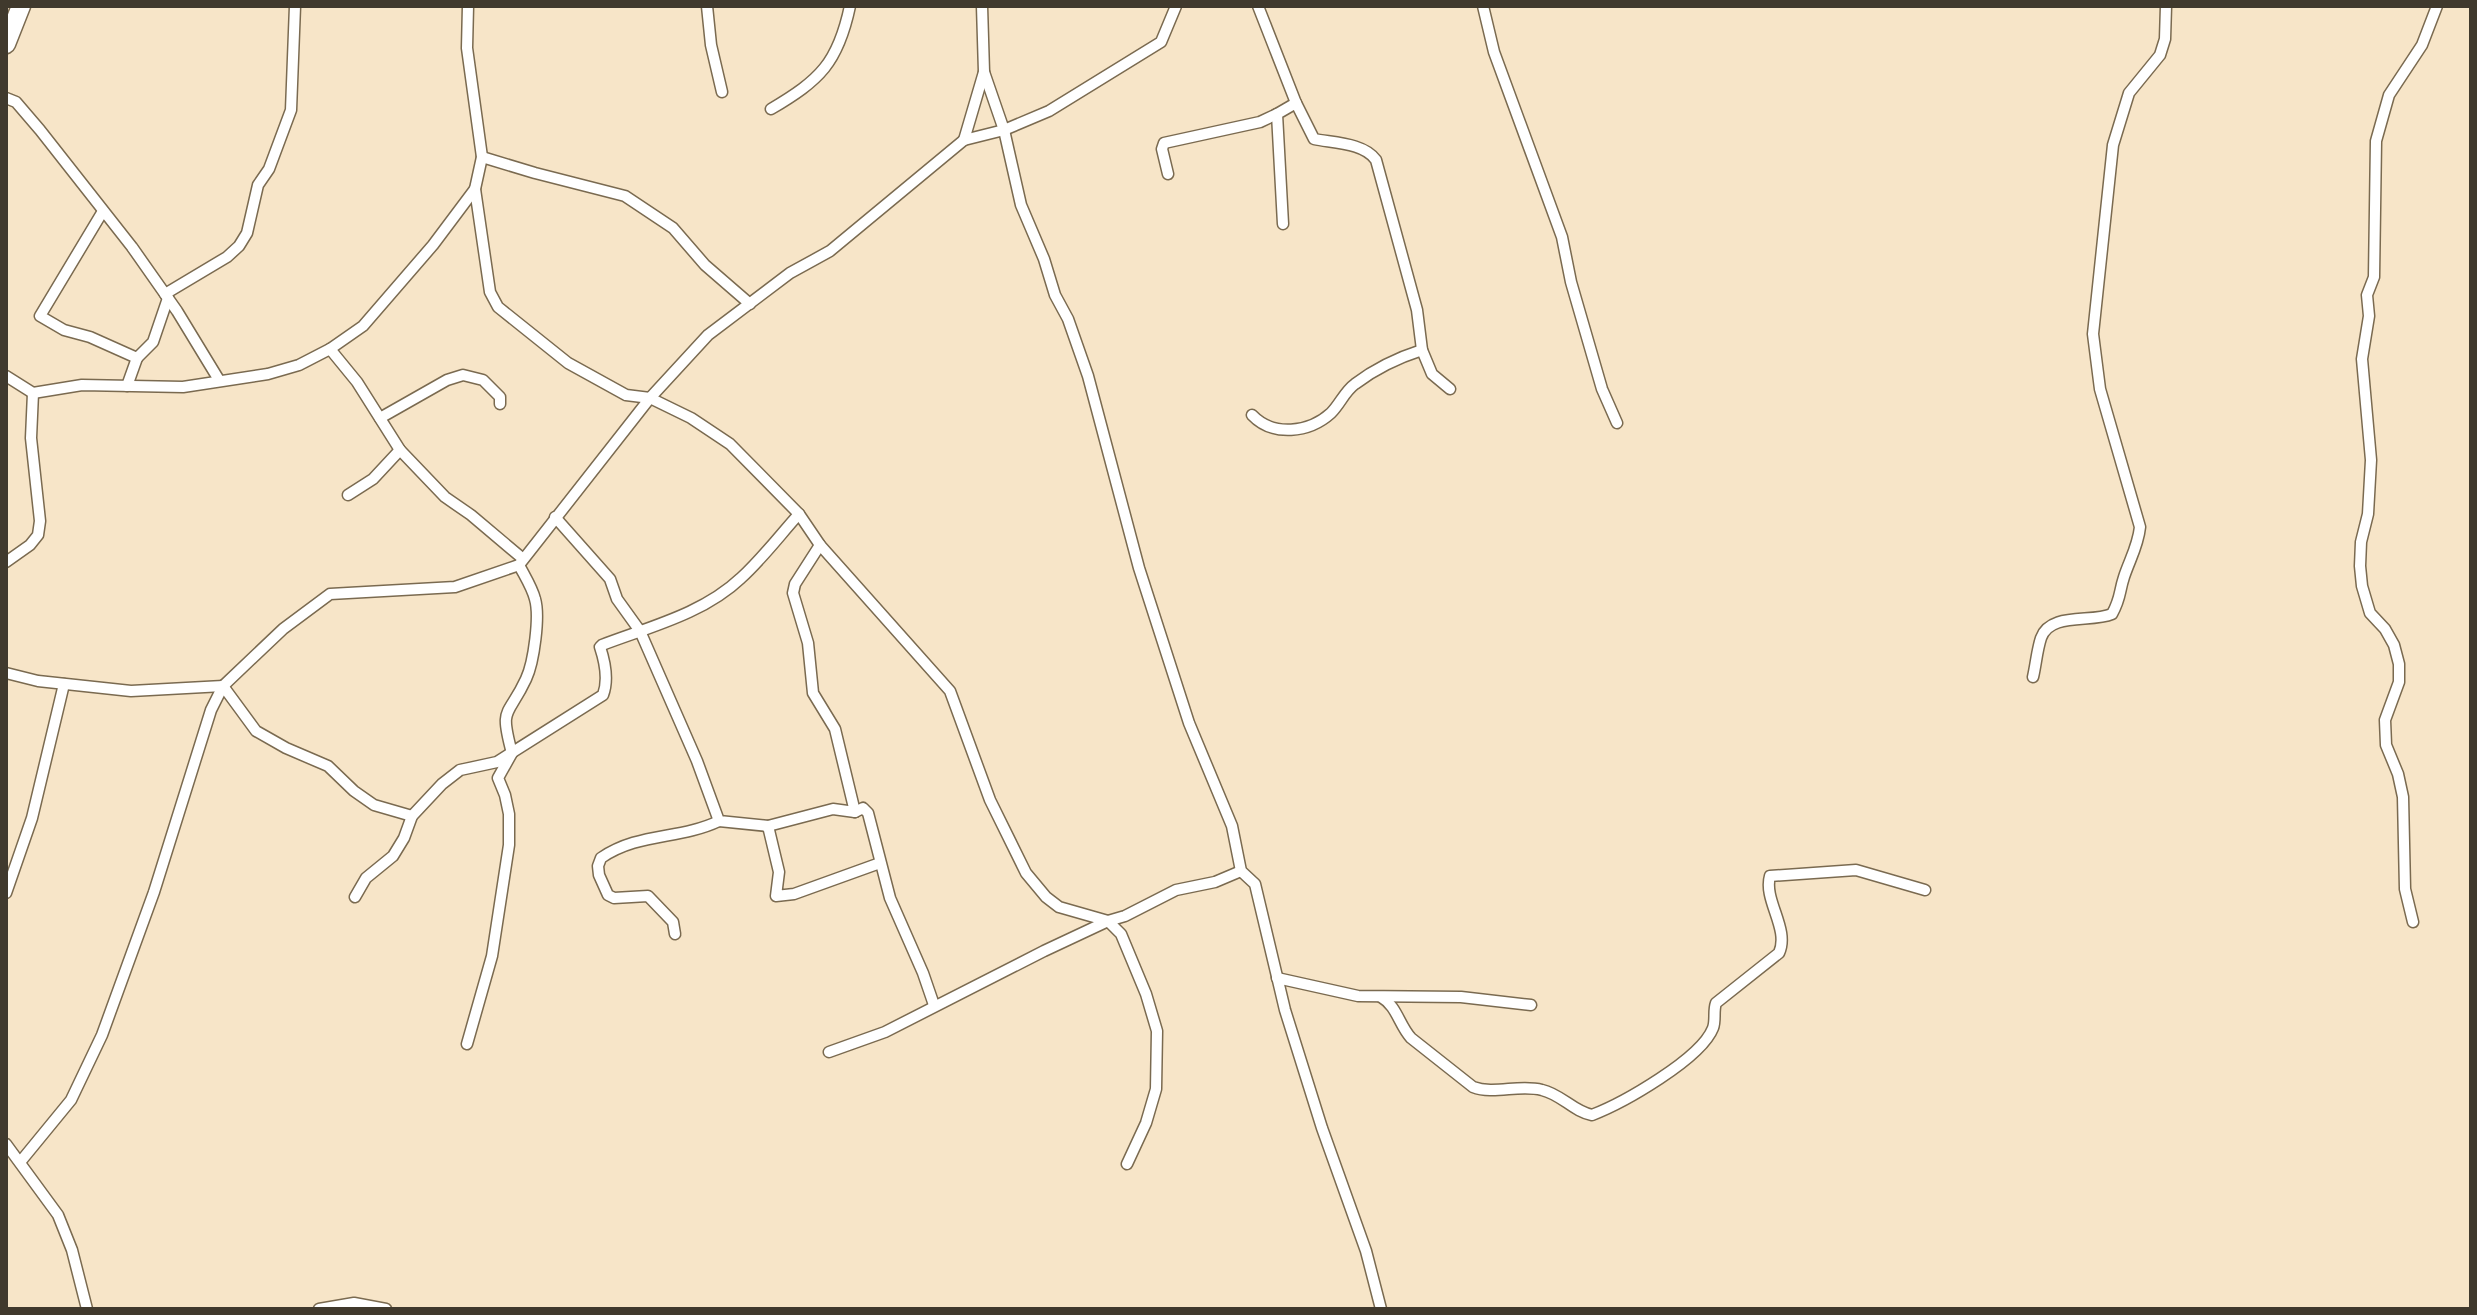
<svg xmlns="http://www.w3.org/2000/svg" width="2477" height="1315" font-family="Mulish,sans-serif">
	<rect width="100%" height="100%" fill="#f7e5c8"/>
	<g fill="none" stroke-linecap="round" stroke-linejoin="round">
		<!-- street casing -->
		<g stroke="#7a6a50" stroke-width="13">
			<g id="street">
				<polyline points="468,6 467,48 482,157 475,189 490,292 498,307 568,363 626,395 650,398 691,418 730,444 799,514 820,545 950,691 990,800 1026,873 1046,897 1059,907 1108,921 1121,934 1146,994 1157,1031 1156,1089 1146,1123 1127,1164"/>
				<polyline points="707,6 711,45 722,92"/>
				<path d="M1258,6L1296,103L1314,139C1334,143 1364,143 1376,160L1417,310L1422,350L1432,374L1450,389"/>
				<polyline points="1483,6 1494,52 1562,237 1571,282 1602,389 1617,423"/>
				<polyline points="984,72 1004,130 1021,205 1044,259 1055,295 1068,319 1088,376 1139,568 1189,723 1232,826 1241,871 1255,884 1285,1010 1322,1128 1366,1251 1381,1309"/>
				<polyline points="6,98 16,102 40,130 132,247 177,311 219,380"/>
				<path d="M771,109C820,80 838,63 850,6"/>
				<polyline points="964,140 984,72 982,6"/>
				<polyline points="482,157 535,173 625,196 673,228 705,265 750,304"/>
				<polyline points="1168,174 1162,149 1164,143 1260,122 1277,114"/>
				<polyline points="103,211 40,316 64,330 90,337 137,358 153,342 168,298"/>
				<polyline points="1283,224 1277,114 1296,103"/>
				<polyline points="165,294 227,257 239,246 247,233 258,185 269,169 291,110 295,6"/>
				<polyline points="330,349 357,382 400,450 445,497 471,515 522,558"/>
				<polyline points="6,376 33,393 82,385 183,387 268,374 299,365 330,349 363,326 433,245 475,189"/>
				<polyline points="127,386 137,358"/>
				<path d="M1252,415C1273,437 1309,433 1331,413C1340,404 1345,391 1355,384C1376,368 1397,358 1422,350"/>
				<polyline points="380,418 447,380 463,375 483,380 500,397 500,404"/>
				<polyline points="348,495 373,479 400,450"/>
				<polyline points="555,517 610,579 617,599 640,631 697,761 719,821 768,826 833,809 855,812 863,808 868,813 890,898 923,973 934,1005"/>
				<polyline points="820,545 795,584 793,593 808,643 813,693 835,729 855,812"/>
				<polyline points="6,562 30,545 38,535 40,521 31,438 33,393"/>
				<polyline points="6,673 38,681 131,691 223,686"/>
				<path d="M2033,677C2036,664 2037,650 2041,638C2050,612 2091,623 2112,614C2121,598 2119,592 2124,577C2130,559 2138,546 2140,527L2100,389L2093,334L2113,145L2129,93L2160,55L2165,39L2166,6"/>
				<polyline points="223,686 256,731 286,748 328,766 354,791 374,805 412,816"/>
				<polyline points="768,826 779,872 776,896 794,894 880,863"/>
				<polyline points="6,893 32,818 64,684"/>
				<path d="M355,897L366,878L393,856L404,838L412,816L442,784L460,770L497,762L603,695C609,679 605,662 600,647L602,645C649,627 703,614 741,578C762,559 780,535 799,514"/>
				<polyline points="2413,922 2405,889 2403,797 2398,774 2386,745 2385,720 2399,682 2399,664 2394,645 2385,629 2370,613 2362,586 2360,566 2361,542 2368,514 2371,460 2362,359 2369,316 2367,295 2374,277 2376,141 2389,95 2422,45 2437,6"/>
				<path d="M675,934L673,922L648,896L614,898L608,895L599,875L598,866L601,858C639,832 679,840 719,821"/>
				<polyline points="1277,978 1358,996 1461,997 1531,1005"/>
				<path d="M1381,997C1397,1006 1399,1025 1411,1038L1473,1087C1494,1095 1519,1084 1542,1090C1561,1094 1574,1112 1592,1115C1623,1103 1701,1059 1713,1028C1716,1020 1713,1011 1716,1003L1779,953C1790,929 1763,900 1770,876L1856,870L1925,890"/>
				<path d="M467,1044L492,956L509,845V814L505,795L498,778L512,753C499,705 508,718 526,679C534,662 540,616 535,599C532,587 524,575 519,565"/>
				<polyline points="829,1052 885,1032 1044,951 1108,921 1125,916 1176,890 1215,882 1241,871"/>
				<polyline points="6,1144 58,1215 72,1250 87,1309"/>
				<polyline points="21,1161 71,1100 102,1035 154,892 211,710 223,686 283,629 330,594 455,587 519,565 650,398 708,335 790,273 830,251 964,140 1004,130 1049,111 1161,42 1176,6"/>
				<polyline points="319,1309 354,1303 386,1309"/>
			</g>
		</g>
		<!-- highway casing -->
		<g stroke="#7a6a50" stroke-width="21">
			<polyline id="highway" points="6,44 21,6"/>
		</g>
		<!-- street -->
		<use href="#street" stroke="#fff" stroke-width="10"/>
		<!-- highway -->
		<use href="#highway" stroke="#fff" stroke-width="18"/>
	</g>
	<!-- border -->
	<rect width="2477" height="1315" fill="none" stroke="#40392d" stroke-width="16"/>
</svg>
